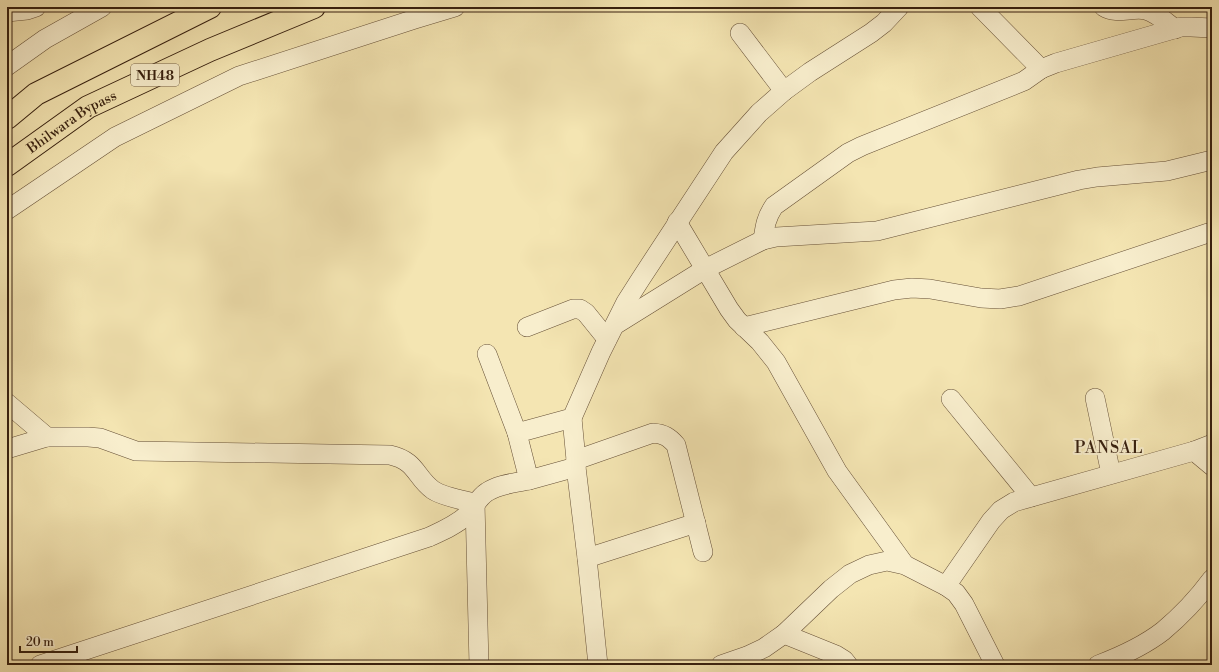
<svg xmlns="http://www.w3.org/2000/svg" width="1219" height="672" font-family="'Libre Bodoni',serif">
	<rect width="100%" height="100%" fill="#f4e5b2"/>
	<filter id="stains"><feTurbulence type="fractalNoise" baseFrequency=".005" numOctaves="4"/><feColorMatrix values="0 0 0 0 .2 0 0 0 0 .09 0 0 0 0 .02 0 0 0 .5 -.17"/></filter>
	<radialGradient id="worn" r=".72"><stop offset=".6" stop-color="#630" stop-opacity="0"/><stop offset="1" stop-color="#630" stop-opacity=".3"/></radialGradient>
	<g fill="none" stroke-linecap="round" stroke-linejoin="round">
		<!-- minor casing -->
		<g stroke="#665037" stroke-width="20">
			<g id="minor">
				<polyline points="980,7 1041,69 1056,63 1181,27 1191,27 1212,28"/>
				<path d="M1104,7C1117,15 1132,7 1146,10C1157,13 1167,23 1175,29"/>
				<polyline points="7,12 27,10 36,7"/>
				<polyline points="740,33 784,91"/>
				<polyline points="7,66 45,39 102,7"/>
				<polyline points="7,210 115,137 239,76 415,19 455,7"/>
				<polyline points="677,222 729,309 737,320 760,342 776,362 837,471 905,565"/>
				<path d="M763,240C765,226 766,218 774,206L848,153L862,146L1024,81L1041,69"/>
				<polyline points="615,325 705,269 763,240 776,237 877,231 1079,180 1097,177 1167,171 1212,160"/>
				<polyline points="527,327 573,309 580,309 586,313 607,339"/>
				<polyline points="744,327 894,290 912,288 930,289 981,298 1000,299 1019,296 1208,233"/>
				<polyline points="487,354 517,433"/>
				<polyline points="1095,398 1111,474"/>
				<polyline points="951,399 1031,497"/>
				<path d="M7,403L47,437H88L100,438L136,451L390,455C417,461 415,477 433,490C443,497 463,500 475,503L479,665"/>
				<polyline points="572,418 576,460 576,467 587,558 598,665"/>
				<polyline points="7,449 47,437"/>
				<polyline points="1194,451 1212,444"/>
				<path d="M576,460L653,433C664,434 669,437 676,445L703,552"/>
				<polyline points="529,480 576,467"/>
				<polyline points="587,558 696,523"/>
				<polyline points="946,586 991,521 1001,510 1014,502 1194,451 1212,466"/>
				<polyline points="784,634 836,655 844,660 848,665"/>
				<path d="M40,665L429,537C442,531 456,525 467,515C474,507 479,497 487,492C499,484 515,483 529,480L517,433L572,418L601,352L626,302L640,280L724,152L759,113L784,91L810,72L871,33L884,23L899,7"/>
				<polyline points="721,665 747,656 764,648 784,634 831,589 850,574 869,565 887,561 905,565 946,586 956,593 964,604 995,665"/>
				<path d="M1098,665C1119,657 1145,645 1163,631C1181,616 1198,598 1212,579"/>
			</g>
		</g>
		<!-- highway casing -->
		<g stroke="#361f0e" stroke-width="24">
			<g id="highway">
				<polyline points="7,118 36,94 210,7"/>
				<path id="s1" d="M7,165L88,107L210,50L314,7"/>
			</g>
		</g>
		<!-- minor -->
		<use href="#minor" stroke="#f8eecd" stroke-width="19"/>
		<!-- highway -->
		<use href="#highway" stroke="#f4e5b2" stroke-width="22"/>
	</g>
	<g text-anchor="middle" stroke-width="4" stroke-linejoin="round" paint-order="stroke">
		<!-- shield labels -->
		<rect fill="#f8eecd" stroke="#705d47" stroke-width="1" x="131" y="64" width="48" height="22" rx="3"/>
		<g font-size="13" font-weight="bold" fill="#361f0e">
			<text x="155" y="80">NH48</text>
		</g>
		<!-- street labels -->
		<g font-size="14" fill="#361f0e" stroke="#f8eecd">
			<text dy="5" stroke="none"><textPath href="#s1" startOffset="78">Bhilwara Bypass</textPath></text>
		</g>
		<!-- quarter labels -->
		<g font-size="16" letter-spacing="1" fill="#361f0e" stroke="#f8eecd">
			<text x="1109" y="453">PANSAL</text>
		</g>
	</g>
	<!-- margin -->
	<rect width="1219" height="672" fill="none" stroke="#f4e5b2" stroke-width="24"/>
	<rect x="8" y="8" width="1203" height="656" fill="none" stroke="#361f0e" stroke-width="2"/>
	<rect x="12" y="12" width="1195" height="648" fill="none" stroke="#361f0e"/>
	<!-- scale -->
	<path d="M20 646v6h57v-6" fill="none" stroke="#361f0e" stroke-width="2"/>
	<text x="26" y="646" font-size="12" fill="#361f0e" stroke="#f8eecd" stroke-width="3" paint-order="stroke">20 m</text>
	<rect width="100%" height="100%" filter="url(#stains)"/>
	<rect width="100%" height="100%" fill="url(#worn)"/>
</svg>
